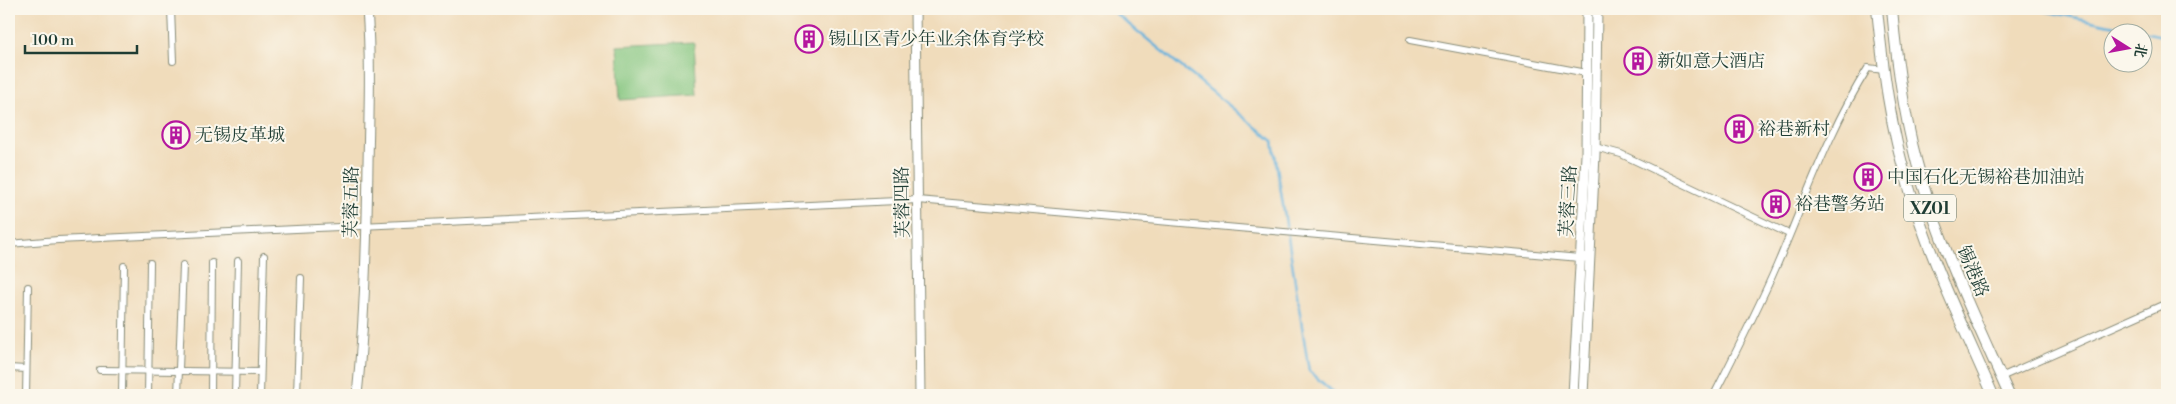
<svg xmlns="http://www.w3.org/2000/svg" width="2176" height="404" font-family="'Libre Bodoni','Noto Serif SC',serif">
	<rect width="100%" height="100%" fill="#fbf7ec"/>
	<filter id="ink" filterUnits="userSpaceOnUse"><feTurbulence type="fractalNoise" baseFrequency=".02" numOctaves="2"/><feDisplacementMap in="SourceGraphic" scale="10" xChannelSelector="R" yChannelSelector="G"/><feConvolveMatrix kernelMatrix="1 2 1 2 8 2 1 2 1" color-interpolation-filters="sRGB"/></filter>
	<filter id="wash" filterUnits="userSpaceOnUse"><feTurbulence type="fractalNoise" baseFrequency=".0096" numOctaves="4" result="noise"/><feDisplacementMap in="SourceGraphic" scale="20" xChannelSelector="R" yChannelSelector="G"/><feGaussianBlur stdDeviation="1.12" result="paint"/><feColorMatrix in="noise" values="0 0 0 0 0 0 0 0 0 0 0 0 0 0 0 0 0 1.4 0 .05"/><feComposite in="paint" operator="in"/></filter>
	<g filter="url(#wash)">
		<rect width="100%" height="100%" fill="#f0dcbb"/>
		<!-- green -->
		<polygon fill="#83c57e" stroke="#518159" points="694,42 697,95 620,100 617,46"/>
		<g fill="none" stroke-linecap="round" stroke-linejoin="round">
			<!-- stream -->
			<g stroke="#61b0db" stroke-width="2.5">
				<polyline points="1110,9 1273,141 1309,371 1336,395"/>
				<polyline points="2035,9 2167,37"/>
			</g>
		</g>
	</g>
	<g filter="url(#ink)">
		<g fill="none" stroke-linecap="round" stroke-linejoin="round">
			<!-- street casing -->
			<g stroke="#888c78" stroke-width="8">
				<g id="street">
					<polyline points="171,9 173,61"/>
					<polyline points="1410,40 1587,73"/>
					<polyline points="1595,147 1621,154 1789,234"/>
					<polyline points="9,244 58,240 918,200 1591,259"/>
					<polyline points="9,368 26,369"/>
					<polyline points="100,370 260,372"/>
					<polyline points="2001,377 2167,303"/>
					<polyline points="26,395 28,287"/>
					<polyline points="122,395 124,266"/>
					<polyline points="148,395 150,263"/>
					<polyline points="178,395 183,265"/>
					<polyline points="211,395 212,263"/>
					<polyline points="235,395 238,261"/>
					<polyline points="260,395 264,256"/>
					<polyline points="297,395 301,278"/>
					<path d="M1714,395C1736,352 1758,309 1777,265C1806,198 1829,130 1868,68L1884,70"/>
				</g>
			</g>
			<!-- secondary casing -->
			<g stroke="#888c78" stroke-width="11">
				<g id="secondary">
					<polyline points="915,9 920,395"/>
					<path d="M357,395C365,318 367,241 368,164C369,113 371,60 367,9"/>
					<polyline points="1573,395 1586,155 1587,9"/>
					<polyline points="1583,395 1595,155 1597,9"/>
				</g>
			</g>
			<!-- primary casing -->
			<g stroke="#888c78" stroke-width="12">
				<g id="primary">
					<path d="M1877,9C1883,68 1890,127 1908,184C1929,257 1963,326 1993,395"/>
					<path d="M1892,9C1897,67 1905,125 1922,181C1944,255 1978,325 2009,395"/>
				</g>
			</g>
			<!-- street -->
			<use href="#street" stroke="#fff" stroke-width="6"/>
			<!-- secondary -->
			<use href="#secondary" stroke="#fff" stroke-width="9"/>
			<!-- primary -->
			<use href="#primary" stroke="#fff" stroke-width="10"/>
		</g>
	</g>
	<!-- icons -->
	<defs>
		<g id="building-ring" transform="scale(1.4375)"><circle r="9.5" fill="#fbf7ec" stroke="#b5179e" stroke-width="1.5"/><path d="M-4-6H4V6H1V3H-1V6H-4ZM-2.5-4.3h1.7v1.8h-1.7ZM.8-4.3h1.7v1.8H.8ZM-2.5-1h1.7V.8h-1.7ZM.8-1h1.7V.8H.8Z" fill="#b5179e"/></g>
	</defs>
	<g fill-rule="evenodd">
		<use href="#building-ring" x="809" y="39"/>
		<use href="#building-ring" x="1638" y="61"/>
		<use href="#building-ring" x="1739" y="129"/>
		<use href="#building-ring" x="176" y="135"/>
		<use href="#building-ring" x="1868" y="177"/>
		<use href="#building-ring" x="1776" y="204"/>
	</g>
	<g text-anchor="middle" stroke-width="4" stroke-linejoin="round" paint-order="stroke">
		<!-- shield labels -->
		<rect fill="#fbf7ec" stroke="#61756b" stroke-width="1" x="1904" y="194.5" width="52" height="27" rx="4"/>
		<g font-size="16" font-weight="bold" fill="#1f3d34">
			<text x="1930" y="214">XZ01</text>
		</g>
		<!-- poi labels -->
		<g font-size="18" fill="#1f3d34" stroke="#fbf7ec" text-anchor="start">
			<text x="828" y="45">锡山区青少年业余体育学校</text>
			<text x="1657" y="67">新如意大酒店</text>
			<text x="1758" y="135">裕巷新村</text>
			<text x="195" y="141">无锡皮革城</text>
			<text x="1887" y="183">中国石化无锡裕巷加油站</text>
			<text x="1795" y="210">裕巷警务站</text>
		</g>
		<!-- street labels -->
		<g font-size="18" fill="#1f3d34" stroke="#fbf7ec">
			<text transform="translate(1568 201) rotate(-87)" y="6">芙蓉三路</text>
			<text transform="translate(351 202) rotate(-89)" y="6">芙蓉五路</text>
			<text transform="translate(902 202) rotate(-91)" y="6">芙蓉四路</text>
			<text transform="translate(1973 271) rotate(67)" y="6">锡港路</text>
		</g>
	</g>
	<!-- margin -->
	<rect width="2176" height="404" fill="none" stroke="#fbf7ec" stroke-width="30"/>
	<!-- north arrow -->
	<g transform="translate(2128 48) rotate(101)"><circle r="24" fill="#fbf7ec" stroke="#a3ada2"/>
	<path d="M0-4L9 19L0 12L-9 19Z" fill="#b5179e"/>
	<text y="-8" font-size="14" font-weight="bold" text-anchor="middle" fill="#1f3d34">北</text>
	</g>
	<!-- scale -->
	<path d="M25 45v8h112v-8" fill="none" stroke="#1f3d34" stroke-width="2.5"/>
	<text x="32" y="45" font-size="15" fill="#1f3d34" stroke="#fbf7ec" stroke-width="4" paint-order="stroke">100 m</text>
</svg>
